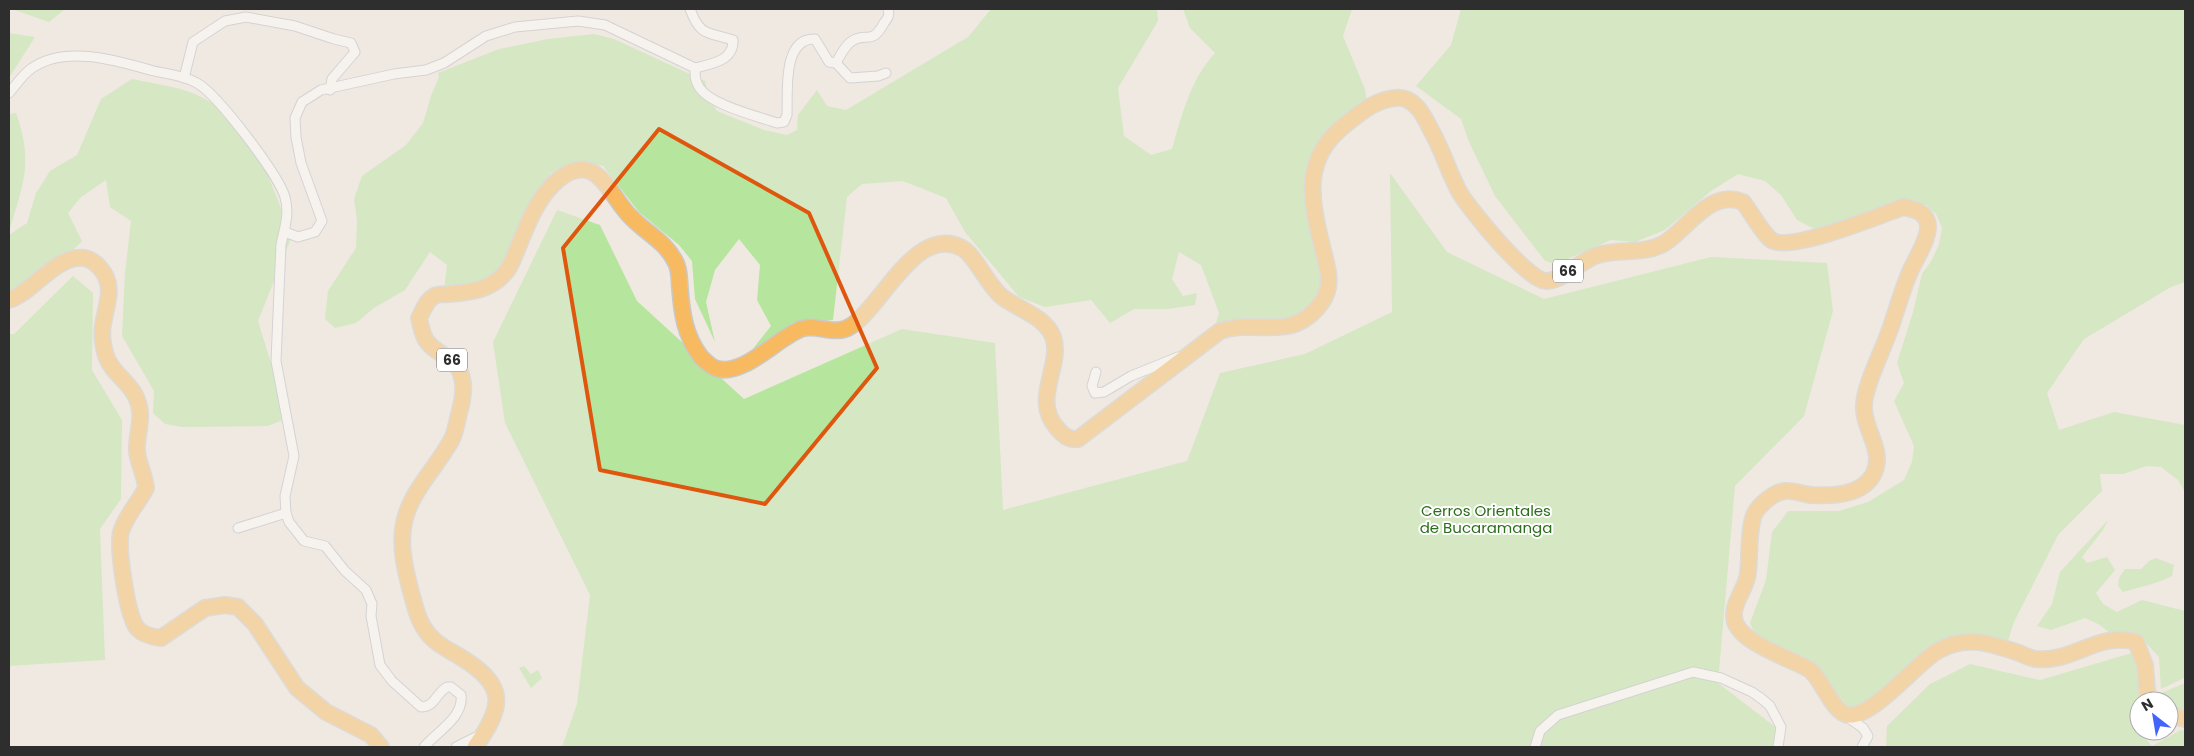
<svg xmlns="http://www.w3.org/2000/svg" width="2194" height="756" font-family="Poppins,sans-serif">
	<rect width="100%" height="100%" fill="#efe9e1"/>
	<!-- green -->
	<g fill="#b6e59e">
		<polygon points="12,9 65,9 49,22"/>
		<path d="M991,9H1157L1158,21L1118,88L1124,136L1151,155L1172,149C1182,115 1190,80 1215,53L1190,28L1183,9H1352L1343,36L1365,89L1367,102L1349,113L1323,136L1312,163L1325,287L1303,319L1214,330L1219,313L1201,265L1179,252L1172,279L1183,296L1197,293L1195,305L1168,309H1134L1110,323L1091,300L1045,307L1019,297L965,232L946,198L903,181L862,184L847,197L833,320L792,323L763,356L752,350L771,326L757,300L760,265L739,239L715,270L706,302L715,342L695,299L692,261L679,245L639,212L603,166L579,161L551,173L530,212L507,269L484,286L444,289L447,265L430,252L405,290L374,308L356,323L335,328L325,319L328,291L356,248L357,220L354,199L362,176L406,145L423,123L431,96L439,77L438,73L499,49L548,39L594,34L614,39L705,81L709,97L717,111L764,130L787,135L797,130L798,115L817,90L827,106L846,110L968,37Z"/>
		<polygon points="1461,9 2185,9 2185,282 2171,287 2084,339 2047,393 2059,430 2114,412 2185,425 2185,492 2178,480 2161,467 2147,466 2123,474 2100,474 2102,491 2058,535 2014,622 2006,647 1980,636 1929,662 1879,705 1850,709 1833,689 1758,641 1750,623 1766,580 1772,532 1788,511 1839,511 1868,502 1904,480 1912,462 1914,446 1894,401 1904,383 1897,363 1913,312 1922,274 1932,260 1939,244 1942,228 1936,214 1926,205 1907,206 1820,232 1797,220 1781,195 1765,181 1738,174 1711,191 1665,230 1635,242 1611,240 1556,264 1545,261 1495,196 1469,142 1461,119 1416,86 1451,45"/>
		<polygon points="9,33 35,37 9,78"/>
		<path d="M132,79C154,84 178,86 199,96C255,123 270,183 292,236L258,321L288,418L268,426L182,427L165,424L153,413L154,391L122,336L125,273L131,221L110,207L106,180L81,197L68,213L82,241L37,286L9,295V235L27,223L36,193L50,171L77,155L101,99Z"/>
		<path d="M16,113C34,163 23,184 9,232V114Z"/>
		<polygon points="1390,173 1447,252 1544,299 1711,257 1827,263 1833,311 1804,416 1735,486 1718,683 1782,732 1778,747 562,747 577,704 590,595 505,423 493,342 557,210 600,225 637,301 744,399 902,329 995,343 1003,510 1187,461 1220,373 1305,354 1392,312"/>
		<polygon points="73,276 93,293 92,370 122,420 121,499 100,529 105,660 9,666 9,334 14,334"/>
		<polygon points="2108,520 2103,530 2082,557 2087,563 2107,557 2115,570 2096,593 2103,604 2117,612 2142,600 2185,611 2184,678 2161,689 2159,657 2143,640 2112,635 2100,625 2085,618 2051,630 2037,626 2052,604 2060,572"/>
		<path d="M2156,558L2174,565L2172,576C2156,584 2140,587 2123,592L2118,586L2119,578L2125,569H2141L2149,561Z"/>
		<polygon points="2132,653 2146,668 2149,701 2139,701 2139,731 2152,746 2181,730 2185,731 2185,747 1886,747 1887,726 1930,684 1970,664 2040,680"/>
		<polygon points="524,666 531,674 538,670 542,678 531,688 519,668"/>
		<path d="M2185,683V716C2177,713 2169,711 2169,701H2165L2159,694Z"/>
	</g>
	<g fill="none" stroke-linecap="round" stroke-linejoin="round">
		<!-- minor casing -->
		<g stroke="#b4b7c1" stroke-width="11">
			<g id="minor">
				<path d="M690,9C700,36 707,32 733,40C734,61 711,64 695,68C695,76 695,81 699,87C710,105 757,116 777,123L784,122L787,115C788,92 782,38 815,39L829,62L836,63C840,56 845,45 852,41C867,31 871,47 884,23C888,18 890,15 888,9"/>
				<polyline points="836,63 850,78 878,76 886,73"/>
				<polyline points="184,78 193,42 225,21 246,17 295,26 334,39 351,43 355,52 332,79 330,90"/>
				<path d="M9,93C16,85 23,74 32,68C65,45 115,60 150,70C165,74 183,75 197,83C218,95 278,174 285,197C290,215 284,229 281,245L276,361L294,456L285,496L286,513L289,522L304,541L325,546L345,571L366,590L372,604L371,616L380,665L392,681L421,707C435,707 436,693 447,687H451L461,695C464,718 436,732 424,747"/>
				<polyline points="285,232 298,237 315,232 322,221 301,163 296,137 295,118 302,102 321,90 394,74 426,70 444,63 486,36 515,27 578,21 605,25 695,68"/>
				<polyline points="1096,372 1092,386 1095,393 1104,392 1131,376 1178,357"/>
				<polyline points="238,528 286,513"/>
				<polyline points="1846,716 1863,728 1868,736 1862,747"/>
				<polyline points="456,747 482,734"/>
				<polyline points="1535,747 1540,731 1558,715 1693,672 1721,678 1752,692 1762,699 1770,706 1781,727 1778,747"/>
			</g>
		</g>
		<!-- trunk casing -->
		<g stroke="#c9c9c9" stroke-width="18">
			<g id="trunk">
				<path d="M9,300C32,293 57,254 84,258C90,259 96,263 100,268C116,286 106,304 103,325C101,335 103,346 106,356C112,373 127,380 135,395C146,416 136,431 137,451C138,464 145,475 146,488C138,504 126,515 121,532C117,548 127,615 137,628C143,635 152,637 161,638L205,608L225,605L238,607L255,624L297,688L326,712L371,735L381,747"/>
				<polyline points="2169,715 2185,719"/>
				<path d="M475,747C504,706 507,686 462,658C453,652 441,647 433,639C419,626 416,610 411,592C406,573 400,549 403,529C407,494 436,469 452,439C456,431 457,420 460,410C462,402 464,393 463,384C460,356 442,359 428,343C422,336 421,326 419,318C423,311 426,301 433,297C438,293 443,295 448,294C469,292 490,291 505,273C511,267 513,258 517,250C527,225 537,197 559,179C596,150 609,194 629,215C644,232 666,241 676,263C680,271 679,280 680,289C682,314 685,336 701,357C705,361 712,368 718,369C745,375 776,339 801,329C817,323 835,337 851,326C883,305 916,224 962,248C975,255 987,284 1001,296C1017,309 1045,316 1053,337C1063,366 1031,399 1057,428C1063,435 1068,440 1078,439L1220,331C1258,318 1292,344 1322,302C1333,286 1328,270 1324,254C1312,204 1299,161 1345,125C1360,113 1375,100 1395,98C1415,95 1425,118 1432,132C1443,151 1449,174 1460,193C1470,210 1528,281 1546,281C1564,281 1580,260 1598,255C1619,248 1643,255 1663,244C1687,230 1710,188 1743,202C1751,212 1761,231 1770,239C1787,254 1881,215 1903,207C1950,214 1918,251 1909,274C1901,293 1896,313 1889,332C1882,352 1864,387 1864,406C1863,430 1886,451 1873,475C1861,496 1831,496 1811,495C1802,494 1793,490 1785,491C1774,492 1760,504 1755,513C1748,526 1750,558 1748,573C1747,587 1733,602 1734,616C1734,642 1791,658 1810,670C1823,681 1833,713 1848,715C1872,718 1914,666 1936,652C1965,634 1989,643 2019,653C2024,655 2031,659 2037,659C2072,663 2099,631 2136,642L2145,665L2148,701"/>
			</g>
		</g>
		<!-- minor -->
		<use href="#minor" stroke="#fff" stroke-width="9"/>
		<!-- trunk -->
		<use href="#trunk" stroke="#f8ba60" stroke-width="15"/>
	</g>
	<!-- marked area -->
	<path d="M0 0H2194V756H0ZM659,129L809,213L877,368L765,504L600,470L563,248Z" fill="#efe9e1" fill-opacity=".55" fill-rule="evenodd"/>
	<path fill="none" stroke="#df570e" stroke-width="4" stroke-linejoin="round" d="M659,129L809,213L877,368L765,504L600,470L563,248Z"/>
	<g text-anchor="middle" stroke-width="4" stroke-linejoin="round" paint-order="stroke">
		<!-- shield labels -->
		<g fill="#fff" stroke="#6d6d6d" stroke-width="1">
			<rect x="1553" y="259.5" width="30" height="23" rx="4"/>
			<rect x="437" y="348.5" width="30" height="23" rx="4"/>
		</g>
		<g font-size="14" font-weight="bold" fill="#2e2e2e">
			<text x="1568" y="276">66</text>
			<text x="452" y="365">66</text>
		</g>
		<!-- park labels -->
		<g font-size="15" fill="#2c6e1b" stroke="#fff">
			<text x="1486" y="516">Cerros Orientales<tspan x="1486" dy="17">de Bucaramanga</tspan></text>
		</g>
	</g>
	<!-- border -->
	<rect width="2194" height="756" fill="none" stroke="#2e2e2e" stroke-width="20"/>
	<!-- north arrow -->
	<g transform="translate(2154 716) rotate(329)"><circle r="24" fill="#ffffff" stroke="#ababab"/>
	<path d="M0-4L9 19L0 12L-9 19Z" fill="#4264fb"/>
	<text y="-8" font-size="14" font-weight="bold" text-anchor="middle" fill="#2e2e2e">N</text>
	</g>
</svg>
